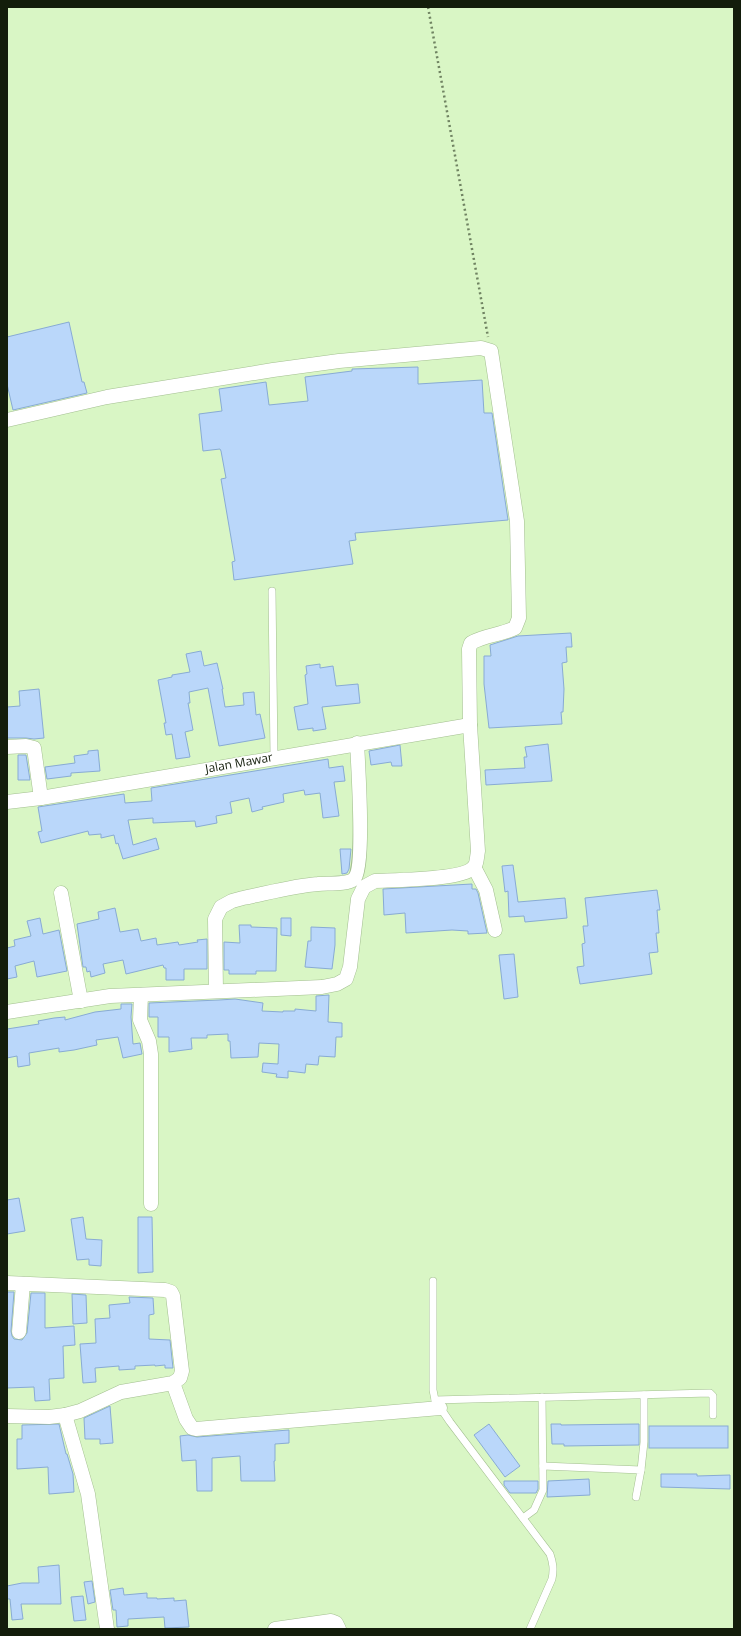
<svg xmlns="http://www.w3.org/2000/svg" width="741" height="1636" font-family="'Open Sans',sans-serif">
	<rect width="100%" height="100%" fill="#d9f6c5"/>
	<!-- building -->
	<g fill="#bad7fa" stroke="#88abd4">
		<polygon points="69,322 82,382 84,382 87,393 13,410 7,384 7,337"/>
		<polygon points="418,367 418,384 482,380 484,413 492,413 508,520 355,533 356,540 349,541 353,564 234,580 232,562 235,561 221,479 226,478 221,451 220,449 203,451 199,414 222,411 219,389 266,382 269,405 308,401 305,377 352,371 352,369"/>
		<polygon points="571,633 572,647 566,647 567,662 562,663 564,689 563,712 561,712 562,724 489,728 484,684 484,656 491,656 490,645 518,636"/>
		<polygon points="201,651 204,666 217,663 223,689 222,689 225,707 244,705 243,693 254,692 256,715 260,714 265,738 219,746 208,688 189,692 190,703 188,703 193,730 185,732 190,757 176,759 172,734 166,735 164,723 166,723 158,680 172,677 172,675 190,672 186,654"/>
		<polygon points="320,664 320,668 333,666 336,686 358,684 360,703 322,707 326,729 313,731 313,728 298,730 294,707 308,704 305,675 307,674 306,666"/>
		<polygon points="39,689 44,738 34,739 26,738 7,738 7,707 20,706 19,691"/>
		<polygon points="548,744 552,781 486,785 485,770 525,768 524,757 527,757 525,747"/>
		<polygon points="400,745 402,766 392,766 391,762 371,765 369,751"/>
		<polygon points="98,750 100,771 71,773 71,776 47,779 45,767 75,763 74,756 88,754 88,751"/>
		<polygon points="18,755 26,755 30,780 18,780"/>
		<polygon points="328,759 329,768 343,766 345,781 334,782 339,816 323,818 320,793 305,795 304,790 283,794 284,802 262,807 263,809 252,812 249,798 230,802 232,813 216,816 217,823 196,827 195,821 153,823 153,818 128,820 133,845 156,838 159,849 123,859 118,843 116,844 114,835 101,838 101,834 89,835 88,831 41,843 38,832 42,831 38,807 124,794 125,803 152,801 151,788"/>
		<polygon points="340,849 351,849 349,869 347,873 342,874"/>
		<polygon points="513,865 518,902 565,898 567,918 525,922 524,916 509,917 508,891 505,892 502,866"/>
		<polygon points="472,884 472,889 476,889 478,893 487,933 468,934 468,931 452,930 406,933 405,913 384,915 383,889"/>
		<polygon points="657,890 660,910 657,910 659,933 656,933 658,952 649,953 652,974 580,984 577,967 584,966 582,944 585,943 583,926 588,926 585,898"/>
		<polygon points="115,908 120,932 138,929 141,941 156,938 157,945 178,942 179,945 198,942 197,940 207,939 207,969 184,969 184,980 166,980 166,968 164,968 163,965 126,974 123,960 103,964 105,973 91,977 90,971 87,972 86,967 83,967 77,924 99,919 98,912"/>
		<polygon points="40,918 43,934 59,930 67,971 37,977 34,961 15,966 17,977 7,979 7,948 15,946 14,940 31,936 27,921"/>
		<polygon points="281,918 291,918 291,936 281,935"/>
		<polygon points="239,925 251,925 251,927 277,928 276,971 256,971 256,974 229,974 229,970 224,970 224,942 240,943"/>
		<polygon points="311,927 335,928 335,945 332,969 305,967 308,941 311,941"/>
		<polygon points="514,954 518,997 504,999 499,955"/>
		<polygon points="329,995 328,1022 342,1023 342,1037 336,1037 335,1057 319,1056 318,1065 306,1064 305,1073 288,1071 288,1078 276,1077 277,1074 262,1072 263,1063 278,1064 279,1044 259,1043 258,1057 231,1058 230,1041 228,1041 228,1034 207,1035 207,1038 191,1038 192,1049 169,1052 169,1037 158,1037 158,1017 149,1017 149,1003 219,1000 235,999 263,1003 262,1011 283,1012 283,1011 295,1011 295,1009 316,1011 316,996"/>
		<polygon points="121,1004 132,1004 131,1017 133,1044 140,1043 142,1054 123,1058 118,1037 96,1040 97,1045 74,1050 59,1052 59,1048 29,1053 30,1065 18,1067 17,1056 7,1058 7,1029 39,1024 38,1021 54,1018 65,1017 65,1020 95,1012 121,1009"/>
		<polygon points="19,1198 25,1231 7,1234 7,1200"/>
		<polygon points="83,1217 86,1239 102,1240 101,1266 89,1265 89,1259 77,1260 71,1219"/>
		<polygon points="138,1217 152,1217 153,1272 138,1273"/>
		<polygon points="7,1292 14,1292 11,1331 12,1336 14,1339 22,1340 27,1333 31,1293 45,1293 45,1328 74,1326 75,1345 63,1346 64,1378 49,1379 50,1400 35,1401 34,1387 7,1388"/>
		<polygon points="72,1294 86,1295 87,1323 73,1324"/>
		<polygon points="129,1297 153,1298 154,1314 149,1315 149,1339 170,1340 173,1368 165,1368 165,1365 155,1366 155,1365 135,1366 135,1369 119,1370 119,1366 95,1368 96,1382 83,1383 80,1344 96,1343 95,1319 110,1318 109,1305 130,1303"/>
		<polygon points="110,1406 113,1443 100,1444 100,1439 85,1439 84,1418"/>
		<polygon points="59,1424 66,1454 67,1454 73,1474 74,1492 49,1494 48,1467 17,1469 17,1439 22,1439 22,1425"/>
		<polygon points="489,1424 520,1466 505,1477 474,1435"/>
		<polygon points="551,1424 561,1424 561,1425 639,1424 639,1445 564,1446 564,1444 552,1444"/>
		<rect x="649" y="1426" width="79" height="22"/>
		<polygon points="289,1430 289,1443 275,1444 275,1461 274,1461 275,1481 241,1481 240,1456 212,1458 212,1491 197,1491 196,1460 182,1461 180,1436 188,1435 197,1437"/>
		<polygon points="661,1474 697,1474 697,1476 730,1475 730,1489 661,1487"/>
		<polygon points="589,1479 590,1495 547,1497 548,1481"/>
		<polygon points="504,1481 538,1481 538,1489 536,1493 510,1493 504,1485"/>
		<polygon points="59,1565 61,1604 21,1604 23,1619 12,1620 10,1599 7,1599 7,1586 22,1583 39,1583 38,1567"/>
		<polygon points="92,1581 95,1602 88,1604 84,1582"/>
		<polygon points="123,1588 124,1595 147,1593 147,1598 157,1598 157,1599 174,1598 174,1601 186,1600 189,1627 165,1628 164,1617 128,1619 128,1626 117,1627 116,1610 113,1610 110,1590"/>
		<polygon points="83,1596 86,1620 74,1621 71,1597"/>
	</g>
	<g fill="none" stroke-linecap="round" stroke-linejoin="round">
		<!-- lane casing -->
		<g stroke="#a3bf90" stroke-width="8">
			<g id="lane">
				<polyline points="272,591 274,757"/>
				<path d="M433,1281V1390L435,1400L450,1422L550,1554C553,1563 554,1569 552,1579L530,1629"/>
				<polyline points="435,1400 710,1393 713,1396 713,1415"/>
				<polyline points="543,1466 641,1470 636,1497"/>
				<polyline points="641,1470 644,1442 644,1395"/>
				<polyline points="523,1518 534,1510 543,1490 542,1397"/>
			</g>
		</g>
		<!-- street casing -->
		<g stroke="#a3bf90" stroke-width="15">
			<g id="street">
				<path d="M7,420L107,397L273,370L339,361L481,348L491,351L517,521L519,618L515,628C501,635 485,635 471,643L469,649L470,725L478,851C477,856 477,865 473,868C461,880 394,880 375,881L364,887L358,899L350,967L346,979L337,984L322,987L110,996L7,1012"/>
				<polyline points="7,747 26,746 34,748 41,798"/>
				<polyline points="7,802 41,798 470,725"/>
				<polyline points="474,867 486,890 495,930"/>
				<polyline points="61,893 81,1001"/>
				<path d="M216,991L215,919L221,907L232,901L243,898C268,893 293,886 318,884C327,883 347,885 354,879C365,869 358,763 357,743"/>
				<polyline points="141,995 140,1020 149,1041 151,1054 151,1204"/>
				<polyline points="7,1283 165,1290 171,1292 173,1296 182,1371 180,1378 173,1383 121,1392 80,1411 65,1415 49,1417 7,1416"/>
				<polyline points="19,1332 23,1284"/>
				<polyline points="173,1383 186,1419 192,1428 196,1429 440,1408"/>
				<polyline points="65,1415 88,1494 107,1629"/>
				<polyline points="275,1629 331,1621 336,1623 339,1629"/>
			</g>
		</g>
		<!-- path -->
		<polyline stroke="#708362" stroke-width="2.5" stroke-dasharray="2 3" stroke-linecap="butt" points="428,7 488,337"/>
		<!-- lane -->
		<use href="#lane" stroke="#fff" stroke-width="7"/>
		<!-- street -->
		<use href="#street" stroke="#fff" stroke-width="14"/>
	</g>
	<g text-anchor="middle" stroke-width="3" stroke-linejoin="round" paint-order="stroke">
		<!-- street labels -->
		<g font-size="12" fill="#131d0b" stroke="#fff">
			<text transform="translate(239 763) rotate(-10)" y="4">Jalan Mawar</text>
		</g>
	</g>
	<!-- border -->
	<rect width="741" height="1636" fill="none" stroke="#131d0b" stroke-width="16"/>
</svg>
